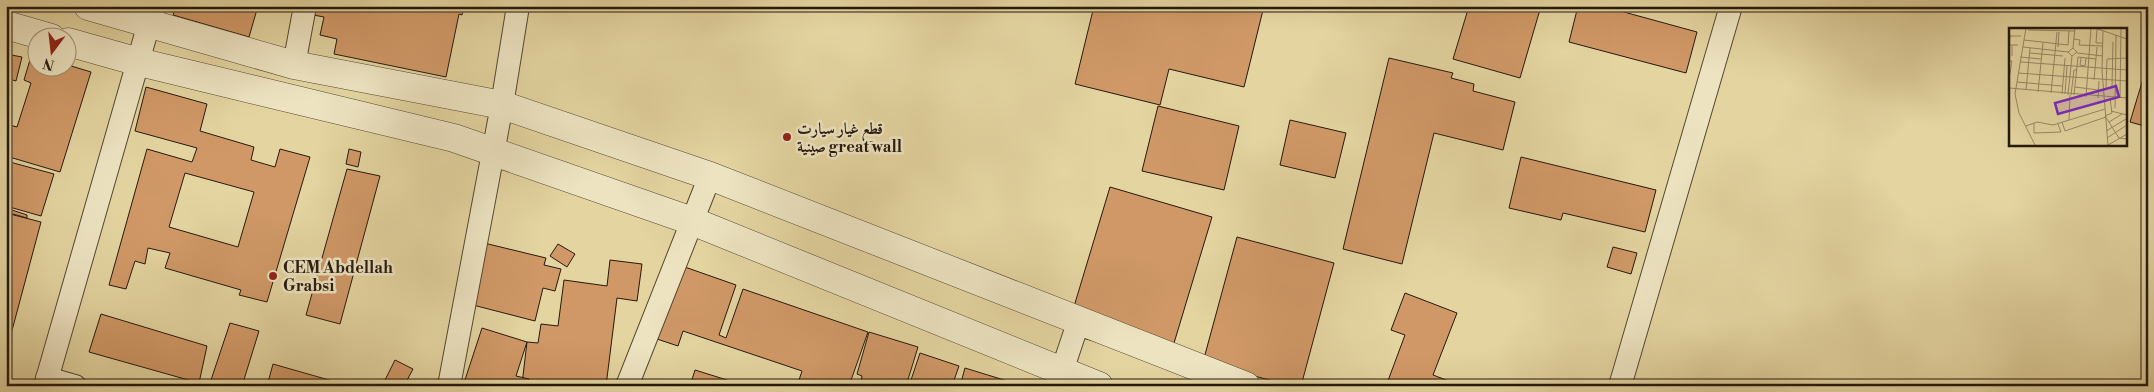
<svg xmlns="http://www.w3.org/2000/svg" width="2154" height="392" font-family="'Libre Bodoni',Amiri,serif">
	<rect width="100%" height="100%" fill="#e3d4a0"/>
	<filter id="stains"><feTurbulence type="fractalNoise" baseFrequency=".004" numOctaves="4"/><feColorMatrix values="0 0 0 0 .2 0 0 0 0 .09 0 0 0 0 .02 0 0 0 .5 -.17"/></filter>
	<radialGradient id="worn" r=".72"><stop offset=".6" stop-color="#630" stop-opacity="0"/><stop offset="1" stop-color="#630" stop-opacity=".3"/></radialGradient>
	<!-- building -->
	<g fill="#d09867" stroke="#25190d" fill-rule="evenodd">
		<polygon points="176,6 258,6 249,37 173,15"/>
		<polygon points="310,6 464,6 462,15 459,14 446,77 334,54 337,39 320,35 324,17 308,14"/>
		<polygon points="1094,6 1264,6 1244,87 1169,69 1160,105 1075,84"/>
		<polygon points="1469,6 1541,6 1520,78 1453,59"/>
		<polygon points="1578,6 1602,6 1697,32 1686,73 1569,42"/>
		<polygon points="32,53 38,55 38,68 68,68 68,65 91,72 60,172 6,156 6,124 17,127 31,83 24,80"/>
		<polygon points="6,54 22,57 16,81 6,78"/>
		<polygon points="1389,58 1453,73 1451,78 1474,84 1473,91 1515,102 1503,150 1434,133 1402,264 1343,249"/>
		<polygon points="2146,69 2148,69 2148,127 2130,122"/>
		<path d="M146,87L207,104L200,131L254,147L251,160L275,167L280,149L310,157L267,302L239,295L241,290L165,268L170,253L148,248L145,264L135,261L126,289L109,285L147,149L192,162L197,148L135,131ZM185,173L254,192L238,247L169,227Z"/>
		<polygon points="1158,106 1239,126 1224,190 1142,171"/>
		<polygon points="1290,120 1346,133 1335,178 1280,165"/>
		<polygon points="349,149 361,152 358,167 346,164"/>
		<polygon points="1521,157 1656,190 1645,232 1563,213 1561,220 1509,208"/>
		<polygon points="6,161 54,174 41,216 6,206"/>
		<polygon points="347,169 380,176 340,324 306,315"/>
		<polygon points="1110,187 1212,217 1168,363 1066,333"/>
		<polygon points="6,208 27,215 27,218 6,212"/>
		<polygon points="6,213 41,222 6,353"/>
		<polygon points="1237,237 1334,263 1301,386 1291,386 1203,362"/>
		<polygon points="484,243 546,258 544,265 561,269 555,291 543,288 535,321 469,304"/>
		<polygon points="558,244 575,254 567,267 550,256"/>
		<polygon points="1613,247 1637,253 1631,274 1607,267"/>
		<polygon points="610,260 642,264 637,301 617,298 606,386 539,386 522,384 527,342 538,343 541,324 558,326 564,280 607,286"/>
		<polygon points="682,266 736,285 719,335 726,338 743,289 868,332 849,386 797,386 802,371 683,331 678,346 657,339"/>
		<polygon points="1405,293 1457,313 1433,375 1462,386 1386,386 1405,335 1391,330"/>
		<polygon points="101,314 207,346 199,383 89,352"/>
		<polygon points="230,323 259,331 242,386 209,386"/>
		<polygon points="482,328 527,342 516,376 529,379 527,386 463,386"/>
		<polygon points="869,332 918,347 906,386 860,386 862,376 857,374"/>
		<polygon points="920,353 959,366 952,386 909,386"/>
		<polygon points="395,360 413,369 404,386 396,386 385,380"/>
		<polygon points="273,364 350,386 267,386"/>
		<polygon points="965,368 1017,384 1017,386 960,386"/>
		<polygon points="695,370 743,385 743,386 690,386"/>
	</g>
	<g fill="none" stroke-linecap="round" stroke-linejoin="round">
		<!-- minor casing -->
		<g stroke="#544832" stroke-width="24">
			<g id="minor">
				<polyline points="294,65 305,6"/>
				<polyline points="47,378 75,386"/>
				<polyline points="45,386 154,6"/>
				<polyline points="449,386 502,105 518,6"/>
				<polyline points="627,386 710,176"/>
				<polyline points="1057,386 1079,320"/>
				<polyline points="1620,386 1731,6"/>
			</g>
		</g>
		<!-- tertiary casing -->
		<g stroke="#544832" stroke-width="29">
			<g id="tertiary">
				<polyline points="88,6 294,65 502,105 710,176 1246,386"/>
				<polyline points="6,25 51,38"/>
				<polyline points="68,42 139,62 454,138 692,221 1099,386"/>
			</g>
		</g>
		<!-- minor -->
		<use href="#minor" stroke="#ede3c1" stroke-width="22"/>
		<!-- tertiary -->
		<use href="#tertiary" stroke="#ede3c1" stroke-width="28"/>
	</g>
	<!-- markers -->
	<g fill="#8f2418" stroke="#ede3c1" stroke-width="2">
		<circle cx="787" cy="137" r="5"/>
		<circle cx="273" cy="276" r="5"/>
	</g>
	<g text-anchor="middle" stroke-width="5" stroke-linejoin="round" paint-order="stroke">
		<!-- poi labels -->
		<g font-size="16" font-weight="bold" fill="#25190d" stroke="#ede3c1" text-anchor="start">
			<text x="797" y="134">قطع غيار سيارت<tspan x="797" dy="18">صينية great wall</tspan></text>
			<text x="283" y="273">CEM Abdellah<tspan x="283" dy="18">Grabsi</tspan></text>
		</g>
	</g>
	<!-- overview -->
	<g transform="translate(2009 28)">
		<rect width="118" height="118" fill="#e3d4a0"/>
		<path fill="none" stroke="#978965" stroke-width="1" d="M17,0L6,66L10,85L26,117M86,0L118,11M88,1L87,15H94M19,2L66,3M94,3L93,42L99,117M65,11L71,12L70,17L94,18M15,12L59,17L60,3M3,17H0L1,8H12M14,19L59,24M49,19L50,4M64,20L59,24L63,28L68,24L64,20L66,0M21,25L54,28M68,25L94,28M3,28V17H9M11,29L32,31M72,30L71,37L76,38L77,30M98,31L118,30M0,33H3L0,51M12,34L118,42M9,45L118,53M85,52L88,19M8,54L53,58M66,59L89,62M97,59L98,31M103,59L104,14M0,60L118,70M17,62L21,20M29,64L34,15M42,65L48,4M53,66L56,30M56,66L58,38M59,67L63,28M62,67L65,42H68M65,67L69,29L87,31M77,69L82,0M89,70L90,53M101,70L103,85L96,88L110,110L118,111M111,70L112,0M106,80L107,7M102,83L118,87M60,92L61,67M53,94L56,103L97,89M100,94L113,86M25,95V105L52,104L49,96M17,98L28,94L44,97L96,81M97,103L117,91M98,110L118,97M99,117L118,106"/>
		<path fill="#7b2cbf" fill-opacity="0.15" stroke="#7b2cbf" stroke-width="2.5" d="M107,58L110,69L49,86L46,75Z"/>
		<rect width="118" height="118" fill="none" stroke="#25190d" stroke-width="2.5"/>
	</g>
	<!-- margin -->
	<rect width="2154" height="392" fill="none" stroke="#e3d4a0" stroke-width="25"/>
	<rect x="8" y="8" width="2139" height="377" fill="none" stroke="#25190d" stroke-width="2.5"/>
	<rect x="12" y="12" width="2129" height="367" fill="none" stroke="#25190d"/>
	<!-- north arrow -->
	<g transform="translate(52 52) rotate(195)"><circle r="24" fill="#ede3c1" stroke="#9d9279"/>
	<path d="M0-4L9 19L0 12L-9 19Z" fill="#8f2418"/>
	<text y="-8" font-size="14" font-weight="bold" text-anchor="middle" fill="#25190d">N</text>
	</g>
	<rect width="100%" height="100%" filter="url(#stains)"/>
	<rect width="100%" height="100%" fill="url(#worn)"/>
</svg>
